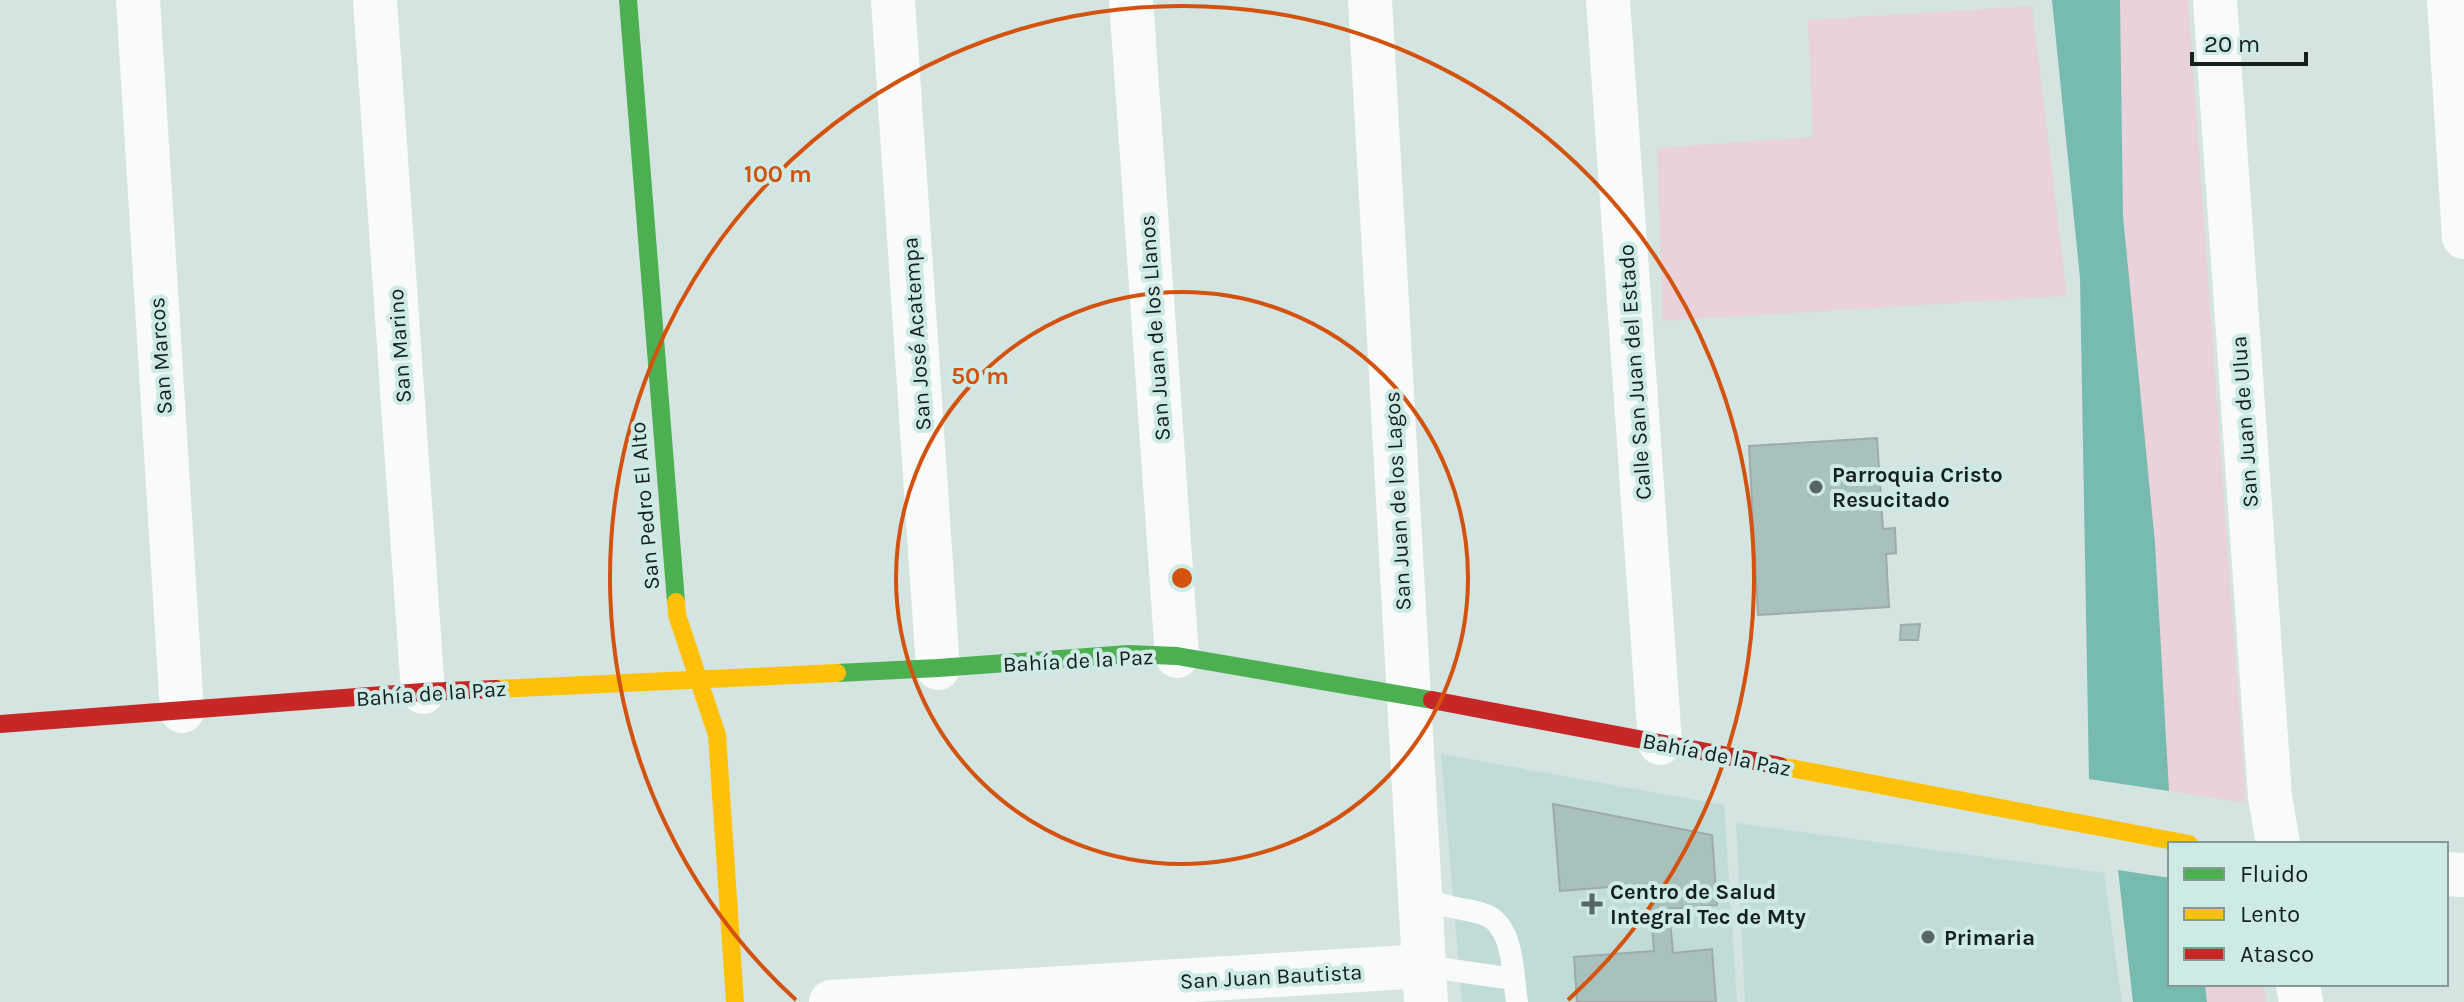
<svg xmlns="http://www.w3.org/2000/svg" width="2464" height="1002" font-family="Karla,sans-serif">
	<rect width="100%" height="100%" fill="#d4e4e1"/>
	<!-- built -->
	<g fill="#c1dbd6">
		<polygon points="1441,754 1724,805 1737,1002 1462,1002"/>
		<polygon points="1736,823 2104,873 2122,1002 1745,1002"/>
	</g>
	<!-- green -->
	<g fill="#e9d2da">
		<polygon points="2120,0 2188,0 2246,803 2169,791 2123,216"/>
		<polygon points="2032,6 2067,296 1663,321 1657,148 1813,137 1808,20"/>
		<polygon points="2205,984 2264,984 2266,1002 2207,1002"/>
	</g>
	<!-- water -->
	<g fill="#76bab0">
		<polygon points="2052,0 2120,0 2123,216 2155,543 2169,791 2089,779 2080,278"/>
		<polygon points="2118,870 2170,878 2170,984 2205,984 2207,1002 2133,1002"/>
	</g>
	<!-- building -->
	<g fill="#a8c1bd" stroke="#9eaba8" stroke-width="2">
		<polygon points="1877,438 1883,529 1895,528 1896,553 1886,554 1889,607 1758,615 1749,446"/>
		<polygon points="1920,624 1918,640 1900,640 1901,625"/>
		<polygon points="1553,804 1712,835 1717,905 1669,909 1673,953 1712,949 1716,1002 1577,1002 1574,957 1654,951 1649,884 1560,891"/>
	</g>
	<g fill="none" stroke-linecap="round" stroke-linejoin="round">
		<!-- lane -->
		<g stroke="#f9fbfa" stroke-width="22">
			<path d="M1420,898C1432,901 1444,906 1457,908C1468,911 1482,911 1493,919C1514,936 1513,977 1517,1002"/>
			<polyline points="1424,966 1513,979"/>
		</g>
		<!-- street -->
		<g stroke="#f9fbfa" stroke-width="44">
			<polyline points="138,0 182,711"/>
			<polyline points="375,0 423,692"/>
			<polyline points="893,0 938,668"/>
			<polyline points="1131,0 1177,656"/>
			<polyline points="1370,0 1426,1002"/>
			<polyline points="1608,0 1660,743"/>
			<polyline points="2215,0 2270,796 2278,844"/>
			<polyline points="2449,0 2464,237"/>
			<polyline points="2446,874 2464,875"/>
			<polyline points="2298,984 2301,1002"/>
			<polyline points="831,1002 1424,966"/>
		</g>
		<!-- fast -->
		<g stroke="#4caf50" stroke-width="18">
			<polyline points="628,0 676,602"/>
			<polyline points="837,673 938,668 1128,654 1177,656 1432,700"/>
		</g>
		<!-- slow -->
		<g stroke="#ffc107" stroke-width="18">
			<polyline points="676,602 677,615 717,735 735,1002"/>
			<polyline points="496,689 837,673"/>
			<polyline points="1780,766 2189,844"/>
		</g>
		<!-- jam -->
		<g stroke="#c62828" stroke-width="18">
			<polyline points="1432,700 1780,766"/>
			<polyline points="0,724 423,692 496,689"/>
		</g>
	</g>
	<!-- distance rings -->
	<g fill="none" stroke="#d3530e" stroke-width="4">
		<circle cx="1182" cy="578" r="286"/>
		<path d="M796 1000A572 572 0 1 1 1568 1000"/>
	</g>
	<!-- markers -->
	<g fill="#586562" stroke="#ceeae5" stroke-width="3">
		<circle cx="1816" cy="487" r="8"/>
		<path d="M1588 892h8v8h8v8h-8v8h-8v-8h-8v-8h8z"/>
		<circle cx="1928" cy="937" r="8"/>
	</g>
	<g text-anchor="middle" stroke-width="8" stroke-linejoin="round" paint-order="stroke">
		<!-- street labels -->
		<g font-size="22" fill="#15201e" stroke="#ceeae5">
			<text transform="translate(1154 328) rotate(-94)" y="8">San Juan de los Llanos</text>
			<text transform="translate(916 334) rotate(-94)" y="8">San José Acatempa</text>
			<text transform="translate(399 346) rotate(-94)" y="8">San Marino</text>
			<text transform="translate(160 356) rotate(-94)" y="8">San Marcos</text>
			<text transform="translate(1634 372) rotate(-94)" y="8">Calle San Juan del Estado</text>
			<text transform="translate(2244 422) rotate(-94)" y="8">San Juan de Ulua</text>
			<text transform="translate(1397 501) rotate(-93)" y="8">San Juan de los Lagos</text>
			<text transform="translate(644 506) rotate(-95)" y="8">San Pedro El Alto</text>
			<text transform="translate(1078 660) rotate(-3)" y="8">Bahía de la Paz</text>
			<text transform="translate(431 693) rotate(-4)" y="8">Bahía de la Paz</text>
			<text transform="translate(1717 754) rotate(11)" y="8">Bahía de la Paz</text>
			<text transform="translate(1271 976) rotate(-3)" y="8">San Juan Bautista</text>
		</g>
		<!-- poi labels -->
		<g font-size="22" font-weight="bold" fill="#15201e" stroke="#ceeae5" text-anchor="start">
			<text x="1832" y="482">Parroquia Cristo<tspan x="1832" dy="25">Resucitado</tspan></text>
			<text x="1610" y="899">Centro de Salud<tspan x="1610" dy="25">Integral Tec de Mty</tspan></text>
			<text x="1944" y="945">Primaria</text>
		</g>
	</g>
	<circle cx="1182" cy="578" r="12" fill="#d3530e" stroke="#ceeae5" stroke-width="4"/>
	<g font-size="24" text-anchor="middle" font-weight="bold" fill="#d3530e" stroke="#ceeae5" stroke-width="8" stroke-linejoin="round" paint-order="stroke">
		<text x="778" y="182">100 m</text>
		<text x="980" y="384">50 m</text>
	</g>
	<!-- legend -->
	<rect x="2168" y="842" width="280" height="144" fill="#ceeae5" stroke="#849995" stroke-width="2"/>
	<rect x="2184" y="868" width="40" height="12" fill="#4caf50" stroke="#849995" stroke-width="2"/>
	<text x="2240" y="882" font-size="24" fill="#15201e">Fluido</text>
	<rect x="2184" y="908" width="40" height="12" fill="#ffc107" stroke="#849995" stroke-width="2"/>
	<text x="2240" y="922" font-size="24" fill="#15201e">Lento</text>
	<rect x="2184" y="948" width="40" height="12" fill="#c62828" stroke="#849995" stroke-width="2"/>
	<text x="2240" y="962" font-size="24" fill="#15201e">Atasco</text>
	<!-- scale -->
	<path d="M2192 52v12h114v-12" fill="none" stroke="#15201e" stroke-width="4"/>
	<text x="2204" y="52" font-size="24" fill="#15201e" stroke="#ceeae5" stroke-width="6" paint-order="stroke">20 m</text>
</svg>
